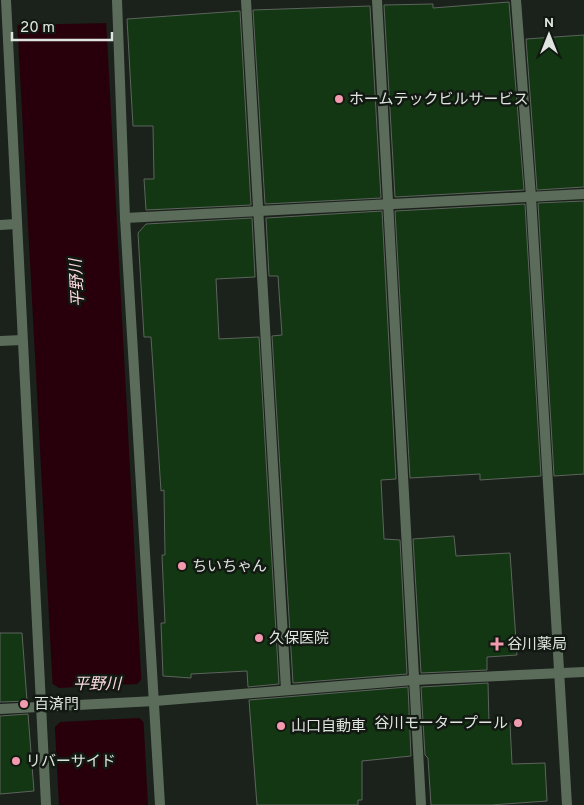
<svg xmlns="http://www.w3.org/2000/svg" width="584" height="805" font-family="Overpass,'Noto Sans JP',sans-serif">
	<rect width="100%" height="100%" fill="#1b211b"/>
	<!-- water -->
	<polygon fill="#28000c" points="16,0 105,0 148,805 59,805"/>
	<!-- pier -->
	<g fill="#1b211b">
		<polygon points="14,0 107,0 108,23 15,25"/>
		<polygon points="144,677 146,724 139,718 60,722 53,729 50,682 59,688 137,684"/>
	</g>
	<!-- building -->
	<g fill="#123712" stroke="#5d645d">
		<polygon points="509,2 524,190 395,197 384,5 433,4 433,8"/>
		<polygon points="370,6 381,198 265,204 253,10"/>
		<polygon points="240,11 251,205 146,210 144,179 154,179 153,126 133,126 127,19"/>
		<polygon points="584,35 584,187 537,190 526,39"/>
		<polygon points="584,201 584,474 554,476 538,203"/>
		<polygon points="525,204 541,476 480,480 480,474 410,478 395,211"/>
		<polygon points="382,211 396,479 381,480 384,539 400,540 407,674 293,683 272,336 282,335 278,276 269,276 266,218"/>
		<polygon points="252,218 255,277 216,279 219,339 259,337 279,684 248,687 247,671 191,674 191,678 163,676 161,623 165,623 162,555 165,555 164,490 161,491 151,337 144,337 138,233 146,224"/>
		<polygon points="454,536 456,556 510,553 517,655 487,657 487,670 421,673 413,539"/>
		<polygon points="0,633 22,633 27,701 0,702"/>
		<polygon points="488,683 489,724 510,723 512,764 545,763 547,801 491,805 431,805 428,758 425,755 421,687"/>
		<polygon points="408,687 411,756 362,761 362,800 358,800 358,805 257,805 249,700"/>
		<polygon points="28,714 34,791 0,794 0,716"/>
	</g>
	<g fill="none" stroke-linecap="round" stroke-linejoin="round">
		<!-- street -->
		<g stroke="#5b6c5a" stroke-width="10">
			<polyline points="6,0 46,805"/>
			<polyline points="117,0 125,218 160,805"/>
			<polyline points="246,0 286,689"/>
			<polyline points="377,0 421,805"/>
			<polyline points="516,0 531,197 567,805"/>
			<polyline points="125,218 584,194"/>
			<polyline points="0,225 16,224"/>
			<polyline points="0,341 22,340"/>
			<polyline points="0,709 155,701 414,680 584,672"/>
		</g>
	</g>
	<!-- markers -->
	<g fill="#f29aae" stroke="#121812" stroke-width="2">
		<circle cx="339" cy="99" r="5"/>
		<circle cx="182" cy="566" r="5"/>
		<circle cx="259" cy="638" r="5"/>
		<path d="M494.5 636.5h5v5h5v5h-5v5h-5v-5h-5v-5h5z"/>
		<circle cx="24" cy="704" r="5"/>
		<circle cx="518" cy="723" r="5"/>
		<circle cx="281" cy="726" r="5"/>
		<circle cx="16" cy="761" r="5"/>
	</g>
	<g text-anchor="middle" stroke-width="5" stroke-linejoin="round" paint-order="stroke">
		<!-- poi labels -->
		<g font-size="15" fill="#e0e5e0" stroke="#121812" text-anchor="start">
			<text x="349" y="104">ホームテックビルサービス</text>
			<text x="192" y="571">ちいちゃん</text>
			<text x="269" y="643">久保医院</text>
			<text x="507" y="649">谷川薬局</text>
			<text x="34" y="709">百済門</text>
			<text x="508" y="728" text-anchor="end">谷川モータープール</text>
			<text x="291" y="731">山口自動車</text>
			<text x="26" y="766">リバーサイド</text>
		</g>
		<!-- water labels -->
		<g font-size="16" font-style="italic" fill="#fed9e0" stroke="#121812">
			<text transform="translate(76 283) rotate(-93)" y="6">平野川</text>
			<text x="97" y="689">平野川</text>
		</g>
	</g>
	<!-- north arrow -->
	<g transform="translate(549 35)" stroke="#121812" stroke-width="4" paint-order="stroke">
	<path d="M0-4L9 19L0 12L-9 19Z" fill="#e0e5e0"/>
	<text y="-8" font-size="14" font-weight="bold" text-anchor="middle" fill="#e0e5e0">N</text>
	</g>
	<!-- scale -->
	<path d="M12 32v8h100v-8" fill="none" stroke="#e0e5e0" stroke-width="2.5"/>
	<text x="20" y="32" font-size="15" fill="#e0e5e0" stroke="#121812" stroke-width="4" paint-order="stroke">20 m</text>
</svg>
